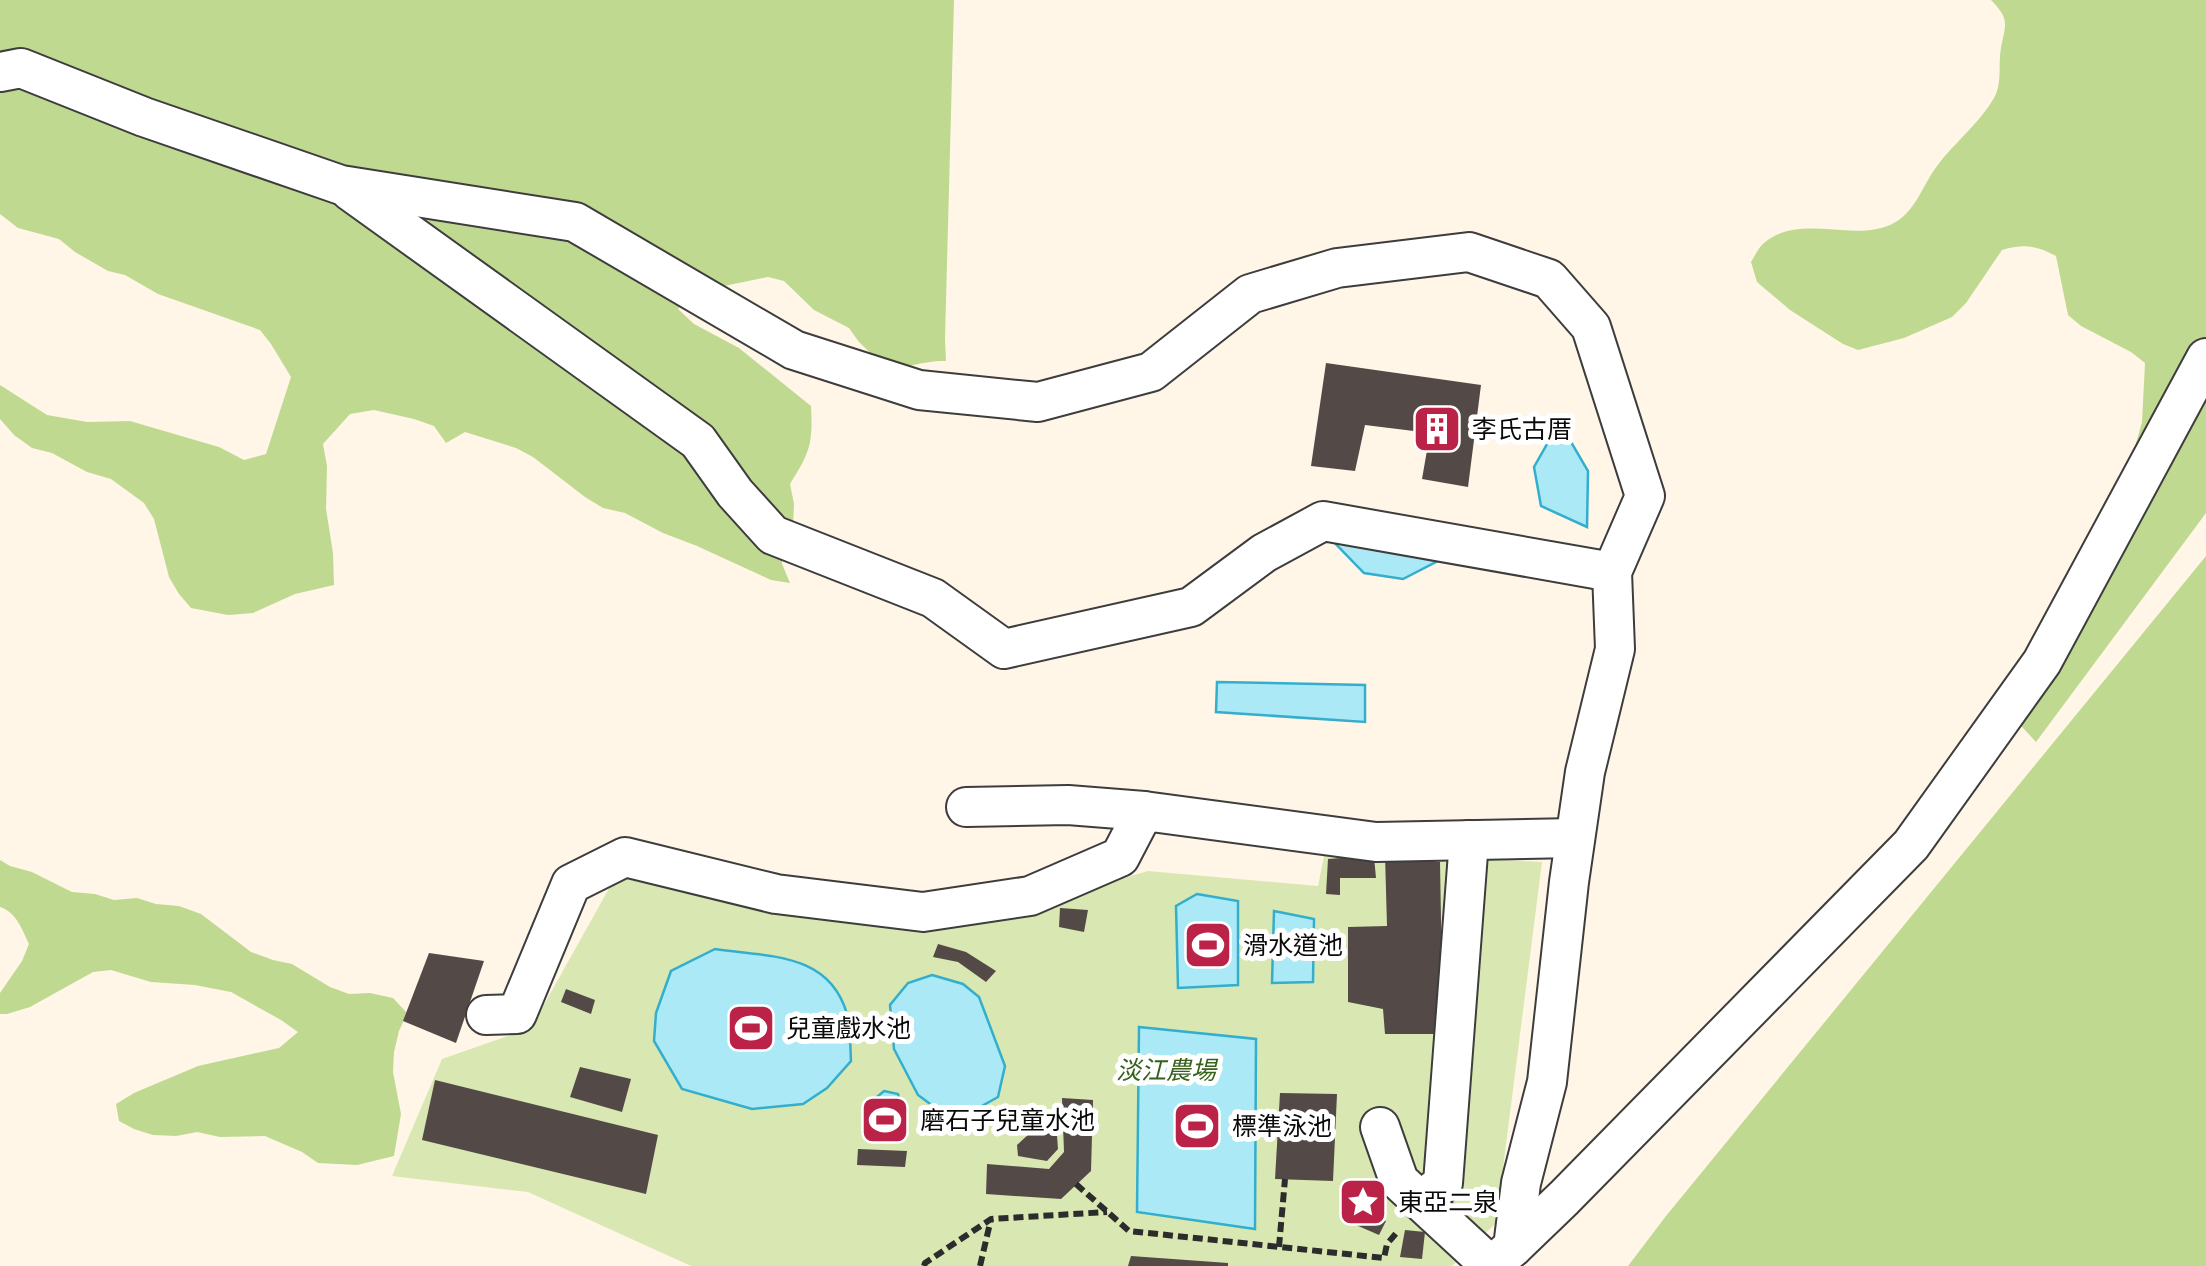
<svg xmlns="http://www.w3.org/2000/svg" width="2206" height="1266" font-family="'Playfair Display','Noto Sans TC',serif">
	<rect width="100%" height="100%" fill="#fff6e7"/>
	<!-- green -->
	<polygon fill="#d9e8b2" points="1325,851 1542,862 1496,1223 1452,1266 691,1266 528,1192 392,1176 442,1059 531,1028 616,876 794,911 1017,909 1148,871 1318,886"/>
	<!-- forest -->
	<g fill="#c0d991">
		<path d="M0,0H954L945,339L946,361C925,360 908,368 887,369L859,342L849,328L814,310L784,281L768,277L695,292L678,309L694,324L739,348L811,406C813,444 810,452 790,484L794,504L793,526L782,542V564L790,583L771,580L697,546L663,533L625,513L603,508L585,497L533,457L516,448L465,432L446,443L434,426L414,419L374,410L350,414L323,444L327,466L326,509L333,553L334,585L295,594L253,613L228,615L191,608L179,594L169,577L154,519L144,503L111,479L87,472L52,453L32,448L14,435L0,419V385L47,415L87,422L130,421L219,447L244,460L266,454L291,377L271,344L260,330L158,294L125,275L108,271L75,252L59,239L18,228L0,214Z"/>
		<path d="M1991,0H2206V513L2036,742L2011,715L2132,458L2142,422L2145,363L2131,352L2081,326L2068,315L2056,256C2036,245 2023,244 2002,250L1966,303L1952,317L1904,338L1858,350L1843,344L1790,310L1757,282L1751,262C1755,256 1758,248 1764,243C1799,213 1851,242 1890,225C1915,214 1922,186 1937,166C1954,143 1984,119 1996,94C2002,79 1998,63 2001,48C2005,25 2011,20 1991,0Z"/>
		<polygon points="2206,556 2206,1266 1628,1266 1666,1216"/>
		<path d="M0,860L10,866L32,872L72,892L95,894L114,900L137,898L156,904L179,906L201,914L251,952L273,960L292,964L330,987L349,994L370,993L393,998L407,1013L399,1031L394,1052L393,1072L401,1114L394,1156L357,1165L318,1163L302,1152L265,1136L220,1137L197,1132L176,1136L153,1135L134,1129L119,1121L116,1104L134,1093L198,1066L279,1048L298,1032L281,1020L231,992L195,985L151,982L111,970L93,972L30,1007L7,1014H0V993L22,961L29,944C22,929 16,912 0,907Z"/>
	</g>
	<!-- water -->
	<g fill="#ace9f6" stroke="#33aecd" stroke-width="2.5">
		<polygon points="1554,432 1567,435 1588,471 1587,527 1541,506 1534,467"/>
		<polygon points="1329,537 1461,549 1403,579 1364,573"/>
		<polygon points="1217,682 1365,685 1365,722 1216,712"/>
		<polygon points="1197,894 1238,901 1238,985 1178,988 1176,906"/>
		<polygon points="1274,911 1314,919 1313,982 1272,983"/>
		<path d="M715,949C768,957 829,952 847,1014C851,1028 850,1046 851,1061L827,1088L803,1104L752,1109L682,1089L654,1041L656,1013L671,971Z"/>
		<polygon points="932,975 963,984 979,997 1005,1066 998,1097 971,1112 941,1112 918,1095 894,1049 890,1005 908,983"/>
		<polygon points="1139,1027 1256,1039 1255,1229 1137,1212"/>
		<polygon points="884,1091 898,1094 902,1109 901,1131 890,1141 871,1136 865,1107"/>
	</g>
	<!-- building -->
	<g fill="#534947">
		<polygon points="1326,363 1481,385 1468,487 1422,479 1430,433 1365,425 1355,471 1311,466"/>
		<polygon points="1341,855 1374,857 1376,878 1340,878 1340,895 1326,894 1328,859 1341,858"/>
		<polygon points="1385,855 1440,862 1443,1034 1385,1034 1383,1009 1348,1002 1348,927 1387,926"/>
		<polygon points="1060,908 1088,910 1084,932 1059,927"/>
		<polygon points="938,944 966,952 996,971 986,982 958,962 933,957"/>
		<polygon points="429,953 484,961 456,1043 403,1021"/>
		<polygon points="566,989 595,1000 591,1014 561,1002"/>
		<polygon points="580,1067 631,1079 622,1112 570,1097"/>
		<polygon points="435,1080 658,1135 646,1194 422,1140"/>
		<polygon points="1280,1093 1337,1094 1333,1181 1275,1179"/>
		<polygon points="1062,1098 1093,1100 1091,1171 1061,1199 986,1194 987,1164 1049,1169 1064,1152"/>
		<polygon points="1044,1120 1056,1122 1058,1149 1047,1161 1018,1156 1017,1145"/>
		<polygon points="858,1149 907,1151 905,1167 857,1165"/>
		<polygon points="1354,1208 1386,1221 1379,1235 1349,1222"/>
		<polygon points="1405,1230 1425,1232 1422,1259 1400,1257"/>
		<polygon points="1131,1256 1228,1263 1228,1266 1128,1266"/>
	</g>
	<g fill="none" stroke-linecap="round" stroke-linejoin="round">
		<!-- minor casing -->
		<g stroke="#3d3d3d" stroke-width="42">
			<g id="minor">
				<polyline points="0,72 21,68 144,117 341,185 575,222 794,350 919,390 1038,402 1151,372 1250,294 1337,268 1469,252 1549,279 1591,327 1645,496 1612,572 1615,649 1585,772 1569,882 1547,1082 1521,1183 1513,1247 1491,1266"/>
				<polyline points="350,191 698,441 735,493 773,535 933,598 1004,649 1191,607 1264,553 1323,521 1612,572"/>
				<polyline points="966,807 1068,805 1144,811"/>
				<polyline points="486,1015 517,1014 571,884 625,857 776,894 923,912 1030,896 1120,857 1144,811 1376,842 1575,838"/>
				<polyline points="1380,1127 1399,1181 1491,1266"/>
				<polyline points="1421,1201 1443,1183 1469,840"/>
				<polyline points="1513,1247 1564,1198 1911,845 2042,662 2206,358"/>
			</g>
		</g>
		<!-- path -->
		<g stroke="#2c2c2c" stroke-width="6" stroke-dasharray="10 5" stroke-linecap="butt">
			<polyline points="1076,1184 1129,1231 1384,1258 1387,1244 1399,1230"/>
			<polyline points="1279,1247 1285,1179"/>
			<polyline points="924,1266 925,1263 991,1219 1107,1212"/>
			<polyline points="980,1266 991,1219"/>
		</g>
		<!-- minor -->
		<use href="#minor" stroke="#fff" stroke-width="38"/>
	</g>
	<!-- icons -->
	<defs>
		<g id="building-square" transform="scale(2.5)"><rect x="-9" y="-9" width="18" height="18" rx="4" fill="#ba2347" stroke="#fff"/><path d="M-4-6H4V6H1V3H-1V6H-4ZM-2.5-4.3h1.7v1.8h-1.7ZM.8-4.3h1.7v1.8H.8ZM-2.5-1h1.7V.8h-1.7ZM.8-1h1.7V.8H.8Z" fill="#fff"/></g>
		<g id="stadium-square" transform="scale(2.5)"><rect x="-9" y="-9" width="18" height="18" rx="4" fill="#ba2347" stroke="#fff"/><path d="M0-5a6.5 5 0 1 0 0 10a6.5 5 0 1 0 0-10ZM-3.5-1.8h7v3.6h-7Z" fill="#fff"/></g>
		<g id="sight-square" transform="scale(2.5)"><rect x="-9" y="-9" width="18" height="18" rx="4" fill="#ba2347" stroke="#fff"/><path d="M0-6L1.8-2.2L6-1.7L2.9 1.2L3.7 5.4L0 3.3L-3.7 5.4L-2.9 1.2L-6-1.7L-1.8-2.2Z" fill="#fff"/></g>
	</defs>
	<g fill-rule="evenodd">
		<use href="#building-square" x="1437" y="429"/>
		<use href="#stadium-square" x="1208" y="945"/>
		<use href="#stadium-square" x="751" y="1028"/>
		<use href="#stadium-square" x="885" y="1120"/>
		<use href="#stadium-square" x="1197" y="1126"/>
		<use href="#sight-square" x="1363" y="1202"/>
	</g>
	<g text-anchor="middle" stroke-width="10" stroke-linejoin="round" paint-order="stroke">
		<!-- poi labels -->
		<g font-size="25" fill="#0a0a0a" stroke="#fff" text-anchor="start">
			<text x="1472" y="438">李氏古厝</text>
			<text x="1243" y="954">滑水道池</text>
			<text x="786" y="1037">兒童戲水池</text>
			<text x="920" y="1129">磨石子兒童水池</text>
			<text x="1232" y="1135">標準泳池</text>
			<text x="1398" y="1211">東亞二泉</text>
		</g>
		<!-- park labels -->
		<g font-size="25" font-style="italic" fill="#37611b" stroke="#fff">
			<text x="1166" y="1079">淡江農場</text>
		</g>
	</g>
</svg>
